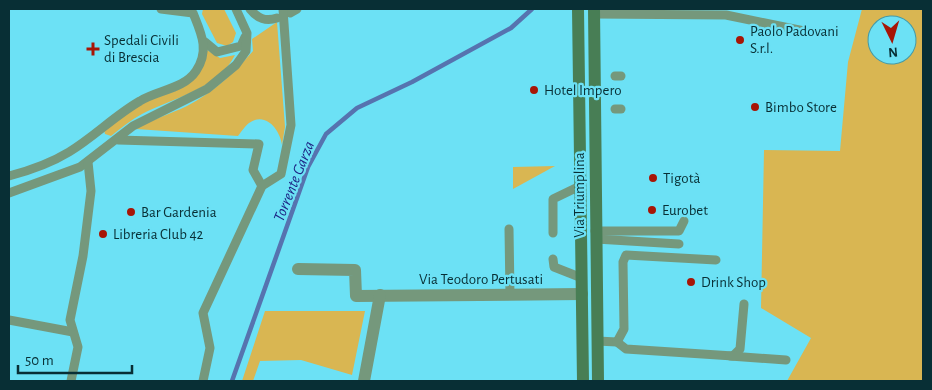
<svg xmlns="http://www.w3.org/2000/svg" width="932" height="390" font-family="'Alegreya Sans',sans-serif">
	<rect width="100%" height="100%" fill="#6ce1f5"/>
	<!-- green -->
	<g fill="#d9b652" fill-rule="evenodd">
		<polygon points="203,9 224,9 236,33 233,42 227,46 217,43 202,14"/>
		<path d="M862,9H923V381H787L811,338L761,308L764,150L840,151L848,62ZM877,25H907V55H877Z"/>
		<path d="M277,22L285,127L282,145C280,130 266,111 249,123C245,126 241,132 238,136L136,129C153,119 170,114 187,106C214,92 234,73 253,51L252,39Z"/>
		<path d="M207,50L220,58L235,55C218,89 173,98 142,114C131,120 121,128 111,136L105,134L104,130C115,122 127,111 139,105C172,89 199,93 207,50Z"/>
		<polygon points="555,166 513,189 513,167"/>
		<polygon points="265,311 365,311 352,375 301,360 260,361 253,381 242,381"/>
	</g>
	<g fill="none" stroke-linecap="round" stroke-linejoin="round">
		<!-- stream -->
		<polyline stroke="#5673af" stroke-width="4.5" points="232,381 308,167 326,134 357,108 412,82 511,28 532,9"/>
		<!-- service -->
		<g stroke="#75987c" stroke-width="9">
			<path d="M250,9C257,18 265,22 277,18"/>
			<polyline points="290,13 297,9"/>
			<polyline points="594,14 726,15 804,31"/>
			<polyline points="205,42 217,52 241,46 245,37"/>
			<polyline points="615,76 621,76"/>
			<polyline points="615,109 621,109"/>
			<polyline points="118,140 259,144 253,170 262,186"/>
			<path d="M9,176C28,171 51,163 69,152C94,137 114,116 140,101C158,90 184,89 196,71C210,50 201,33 193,13L161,9"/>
			<polyline points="9,193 80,167 133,126 207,89 236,65 246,51 247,33 236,9"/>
			<polyline points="509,229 510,295"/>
			<polyline points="595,231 679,231 684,221"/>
			<polyline points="553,233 553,199 580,186"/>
			<polyline points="596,239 679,244"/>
			<polyline points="553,259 554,267 582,278"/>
			<polyline points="9,320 73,332"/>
			<polyline points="597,341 617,342 626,349 733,356 740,349 744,304"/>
			<polyline points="617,342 624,329 623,262 626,255 716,260"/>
			<polyline points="730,356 786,360"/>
			<polyline points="71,381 78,347 70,320 83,256 91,191 88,162"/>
			<polyline points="203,381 210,348 203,313 262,186 281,174 291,125 283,9"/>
		</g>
		<!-- minor -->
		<g stroke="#75987c" stroke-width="12">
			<polyline points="298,269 355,270 356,296 582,294"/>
			<polyline points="364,381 380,295"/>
		</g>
		<!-- secondary -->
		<g stroke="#487e55" stroke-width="12">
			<polyline points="578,9 583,381"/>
			<polyline points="594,9 598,381"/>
		</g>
	</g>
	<!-- markers -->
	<g fill="#a71506" stroke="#6ce1f5" stroke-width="2">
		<circle cx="740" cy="40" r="5"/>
		<path d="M90.5 41.5h5v5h5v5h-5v5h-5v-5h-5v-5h5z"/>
		<circle cx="534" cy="90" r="5"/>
		<circle cx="755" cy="107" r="5"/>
		<circle cx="653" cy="178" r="5"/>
		<circle cx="652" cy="210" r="5"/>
		<circle cx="131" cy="212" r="5"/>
		<circle cx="103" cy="234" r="5"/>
		<circle cx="691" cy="282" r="5"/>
	</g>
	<g text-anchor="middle" stroke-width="4.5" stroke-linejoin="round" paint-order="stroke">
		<!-- poi labels -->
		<g font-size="15" fill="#082f35" stroke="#6ce1f5" text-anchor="start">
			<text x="750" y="36">Paolo Padovani<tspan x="750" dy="17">S.r.l.</tspan></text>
			<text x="104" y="45">Spedali Civili<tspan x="104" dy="17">di Brescia</tspan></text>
			<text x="544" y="95">Hotel Impero</text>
			<text x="765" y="112">Bimbo Store</text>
			<text x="663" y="183">Tigotà</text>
			<text x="662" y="215">Eurobet</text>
			<text x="141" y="217">Bar Gardenia</text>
			<text x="113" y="239">Libreria Club 42</text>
			<text x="701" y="287">Drink Shop</text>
		</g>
		<!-- street labels -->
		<g font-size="15" fill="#082f35" stroke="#6ce1f5">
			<text transform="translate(579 195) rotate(-90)" y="5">Via Triumplina</text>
			<text x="481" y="284">Via Teodoro Pertusati</text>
		</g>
		<!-- water labels -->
		<g font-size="16" font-style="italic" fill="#1d2685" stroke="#6ce1f5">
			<text transform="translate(293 181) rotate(-68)" y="6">Torrente Garza</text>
		</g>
	</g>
	<!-- border -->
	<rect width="932" height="390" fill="none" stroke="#082f35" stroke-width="20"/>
	<!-- north arrow -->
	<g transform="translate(892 40) rotate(175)"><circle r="24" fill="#6ce1f5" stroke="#449aa8"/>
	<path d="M0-4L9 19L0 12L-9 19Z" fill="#a71506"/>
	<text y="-8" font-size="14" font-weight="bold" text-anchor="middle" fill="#082f35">N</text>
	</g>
	<!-- scale -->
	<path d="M18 365v8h114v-8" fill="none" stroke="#082f35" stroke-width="2.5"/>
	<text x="25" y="365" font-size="15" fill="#082f35" stroke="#6ce1f5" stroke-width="4" paint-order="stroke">50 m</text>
</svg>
